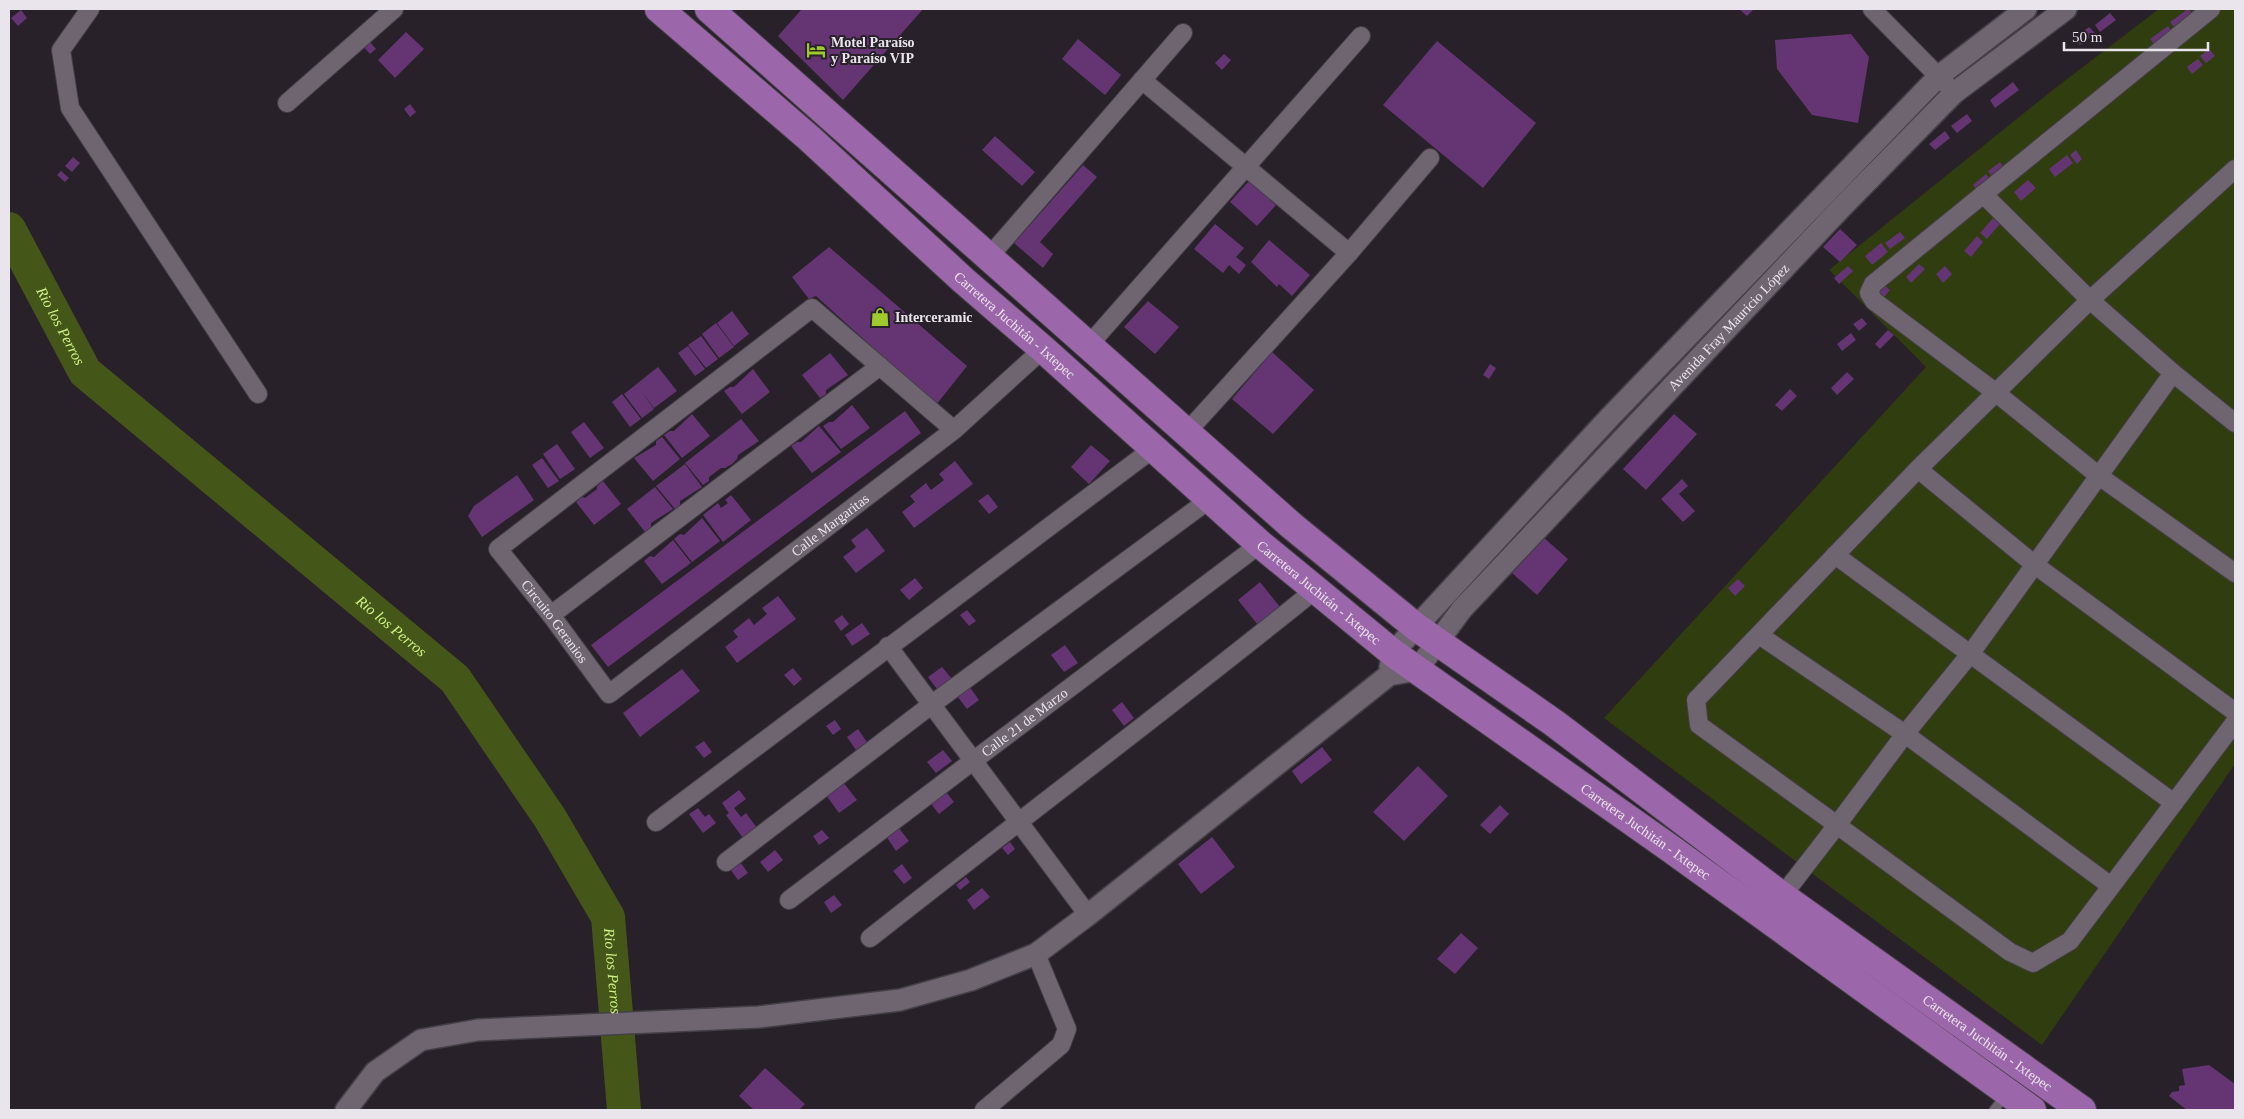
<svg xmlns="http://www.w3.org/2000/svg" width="2244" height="1119" font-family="Georgia,serif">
	<rect width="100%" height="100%" fill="#28212a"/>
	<!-- green -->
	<polygon fill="#2f3d0f" points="2159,9 2235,9 2235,764 2042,1045 1604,718 1926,367 1829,270 2054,89"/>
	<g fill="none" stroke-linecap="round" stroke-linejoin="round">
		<!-- river -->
		<path stroke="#445718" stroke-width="34" id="s1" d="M9,229L85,372L455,679L550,818L608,917L624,1110"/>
	</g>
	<!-- building -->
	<g fill="#653573">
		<polygon points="802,9 923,9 843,100 778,36"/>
		<polygon points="1739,9 1754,9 1747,16"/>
		<polygon points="2188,9 2195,16 2176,30 2170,22"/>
		<polygon points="21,10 27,18 18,26 11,18"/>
		<polygon points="2110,13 2116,20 2100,32 2095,25"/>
		<polygon points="2168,26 2172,32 2155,45 2150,39"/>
		<polygon points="2089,27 2095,33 2080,45 2074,38"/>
		<polygon points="406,32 424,49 395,78 378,60"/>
		<polygon points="1851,34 1869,57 1858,123 1812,115 1777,69 1775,40"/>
		<polygon points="1078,39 1121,75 1105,95 1062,59"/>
		<polygon points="368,40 376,49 370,54 362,45"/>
		<polygon points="1437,41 1536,123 1483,188 1383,105"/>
		<polygon points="2209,49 2215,56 2206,63 2200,56"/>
		<polygon points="1224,54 1231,60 1222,70 1215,63"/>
		<polygon points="2198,59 2203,65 2192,74 2187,67"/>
		<polygon points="2013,82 2019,90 1995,108 1990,100"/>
		<polygon points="410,104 416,112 410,117 404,109"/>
		<polygon points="1967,114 1972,121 1957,133 1951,126"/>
		<polygon points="1945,131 1950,138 1935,150 1929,144"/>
		<polygon points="995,136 1035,172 1022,186 982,150"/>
		<polygon points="2076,150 2082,159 2077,164 2070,155"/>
		<polygon points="2067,155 2073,163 2055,177 2049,169"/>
		<polygon points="73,157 80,163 72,172 65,166"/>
		<polygon points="2000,162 2006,170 1994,179 1988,171"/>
		<polygon points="1083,165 1097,177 1040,242 1053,254 1043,268 1014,243"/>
		<polygon points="61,171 69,178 65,182 57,175"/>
		<polygon points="1986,174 1991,181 1979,192 1973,185"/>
		<polygon points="2028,180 2036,188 2021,201 2014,192"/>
		<polygon points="1249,181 1276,205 1257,226 1230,202"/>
		<polygon points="1993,218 2000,224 1987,239 1980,233"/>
		<polygon points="1215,224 1244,248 1236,257 1246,265 1239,274 1229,265 1223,273 1194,249"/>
		<polygon points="1840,229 1857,245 1840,262 1823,247"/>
		<polygon points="1900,232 1905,238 1890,249 1885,243"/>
		<polygon points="1977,236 1983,242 1971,257 1964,251"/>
		<polygon points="1269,240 1310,275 1292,296 1279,284 1277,287 1251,262"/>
		<polygon points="1881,243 1888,252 1872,265 1865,256"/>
		<polygon points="829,247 967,366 936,405 816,296 809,299 792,277"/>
		<polygon points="1919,264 1925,269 1911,283 1906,277"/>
		<polygon points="1848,266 1853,271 1839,284 1834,278"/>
		<polygon points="1945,266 1952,274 1943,283 1936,274"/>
		<polygon points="1884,285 1890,290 1881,301 1875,296"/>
		<polygon points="1148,301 1179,327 1155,354 1124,327"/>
		<polygon points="732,311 749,334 734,346 717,323"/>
		<polygon points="1862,318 1867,324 1859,331 1853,324"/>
		<polygon points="716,323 734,347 719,358 702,334"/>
		<polygon points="1888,330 1894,335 1880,349 1875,344"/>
		<polygon points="1851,333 1856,340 1842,351 1837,344"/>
		<polygon points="701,336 718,359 706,368 688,345"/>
		<polygon points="688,346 705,369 695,376 678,353"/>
		<polygon points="1272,352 1314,390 1273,434 1232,399"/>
		<polygon points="830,353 848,375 826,390 826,394 820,398 802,375"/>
		<polygon points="1490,364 1496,368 1489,379 1483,375"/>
		<polygon points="658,367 677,391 654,408 641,391 654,409 642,418 624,394"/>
		<polygon points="753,369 770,392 742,414 724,391 730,387 734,387"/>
		<polygon points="1847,372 1854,379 1837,395 1831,388"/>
		<polygon points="1790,389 1797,396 1782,411 1775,405"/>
		<polygon points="622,394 641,419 630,427 612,402"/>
		<polygon points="852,405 870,428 841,449 823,426 829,422 833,422"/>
		<polygon points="905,411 921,433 608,667 591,645"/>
		<polygon points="692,414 710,436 682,458 664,435 670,431 674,431"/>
		<polygon points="1674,414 1697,434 1646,490 1623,469"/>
		<polygon points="741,419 759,441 738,455 737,459 732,464 725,468 721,468 709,477 709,481 703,485 685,463"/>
		<polygon points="584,422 604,448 590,458 571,432"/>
		<polygon points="819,426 841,452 812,473 791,446 797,442 801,442"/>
		<polygon points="662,437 680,459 653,481 634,458 656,445 656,441"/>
		<polygon points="557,444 575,469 560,479 543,454"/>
		<polygon points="1091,445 1110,461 1089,484 1071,467"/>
		<polygon points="542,458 559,481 548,488 532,465"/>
		<polygon points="955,461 973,484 914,528 902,512 915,502 910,496 926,483 931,490 944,480 939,474"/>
		<polygon points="685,464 702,487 680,501 680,505 675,509 656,486"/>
		<polygon points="517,475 534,500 482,537 468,516 474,506"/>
		<polygon points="1682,479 1688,486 1679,494 1695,511 1683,522 1661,499"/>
		<polygon points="603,481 621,504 594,525 576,502 582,497 585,498 597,489 597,486"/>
		<polygon points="655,487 673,509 651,523 651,527 645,532 627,509"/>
		<polygon points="988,494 998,507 989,514 978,501"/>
		<polygon points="731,495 751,520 723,542 703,515 718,503 721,508 728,503 725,500"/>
		<polygon points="702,518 720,541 692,562 674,539 680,534 684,535"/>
		<polygon points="867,528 885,551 856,573 843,557 856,547 851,540"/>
		<polygon points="1543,537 1568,559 1537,595 1512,573"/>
		<polygon points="673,540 691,563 662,584 644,561 650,556 654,557"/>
		<polygon points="915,578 923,588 909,600 900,590"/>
		<polygon points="1738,579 1745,586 1735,596 1728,588"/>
		<polygon points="1260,582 1280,607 1258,625 1238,600"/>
		<polygon points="778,596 796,619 737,663 725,647 738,637 733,631 749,618 754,625 767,614 762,608"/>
		<polygon points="967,610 976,621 969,626 960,615"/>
		<polygon points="842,615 849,624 841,631 834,621"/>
		<polygon points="862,623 870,634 852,646 845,635"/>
		<polygon points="1065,645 1078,663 1064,672 1051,655"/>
		<polygon points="942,667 952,679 937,689 928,677"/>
		<polygon points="793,668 802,679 794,686 784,675"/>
		<polygon points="682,669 700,691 640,737 623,713"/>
		<polygon points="969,686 979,700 967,709 957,696"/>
		<polygon points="1122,702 1134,718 1124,726 1112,710"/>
		<polygon points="835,720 841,729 833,735 826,726"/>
		<polygon points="858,729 867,742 856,750 847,737"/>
		<polygon points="704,741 712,752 704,758 695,747"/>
		<polygon points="1322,747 1332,760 1301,784 1292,771"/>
		<polygon points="943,750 952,761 936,773 927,762"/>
		<polygon points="1418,766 1448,796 1404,841 1373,812"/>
		<polygon points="843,782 857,800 839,813 826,795"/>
		<polygon points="943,788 954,802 939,814 928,800"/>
		<polygon points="739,790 746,799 734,808 741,817 746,813 757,828 743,838 726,815 729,813 722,803"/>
		<polygon points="1500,805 1509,814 1490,834 1480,825"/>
		<polygon points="698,808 705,817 709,814 716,823 703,833 689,814"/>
		<polygon points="898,827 909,841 896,851 886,836"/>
		<polygon points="822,830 829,838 819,845 813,836"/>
		<polygon points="1212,837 1235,867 1201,894 1178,864"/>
		<polygon points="1010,842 1015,849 1008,855 1002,848"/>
		<polygon points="775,850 783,860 768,872 760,862"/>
		<polygon points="738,859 748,873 738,880 728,866"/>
		<polygon points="902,864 912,878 904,884 893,871"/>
		<polygon points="966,877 970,882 960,890 956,885"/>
		<polygon points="982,888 990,897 974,910 967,900"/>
		<polygon points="834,895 842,905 831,913 824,902"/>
		<polygon points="1461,933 1478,948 1455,974 1437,959"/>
		<polygon points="2209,1065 2235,1084 2235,1110 2187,1110 2169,1096 2172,1092 2179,1091 2179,1086 2185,1085 2182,1069"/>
		<polygon points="765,1068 805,1104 799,1110 754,1110 739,1096"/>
	</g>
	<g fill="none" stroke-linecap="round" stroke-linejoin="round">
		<!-- service casing -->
		<g stroke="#453f47" stroke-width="11">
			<polyline id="service" points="1994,1110 2006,1095"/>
		</g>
		<!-- minor casing -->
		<g stroke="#453f47" stroke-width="20">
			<g id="minor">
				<polyline points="90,9 61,50 70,108 258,394"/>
				<polyline points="1872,9 1947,85"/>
				<polyline points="2211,9 1873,284 1869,293 1874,301 1995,392 2099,476 2235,573"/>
				<polyline points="1142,80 1349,253"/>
				<polyline points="287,103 394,9"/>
				<polyline points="1983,194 2090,300 2235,169"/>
				<polyline points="988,258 1183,33"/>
				<polyline points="1088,346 1361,36"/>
				<polyline points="2235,423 2173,373 1971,653 1905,734 1837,825 2010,952 2033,963 2070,941 2235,722"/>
				<path id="s2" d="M954,430L812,308L498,549L551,615L609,694L954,430L1043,349"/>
				<polyline points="1186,433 1349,253 1430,158"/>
				<polyline points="1918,469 2035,565 2235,712"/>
				<polyline points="1835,555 2174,803"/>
				<polyline points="551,615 880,366"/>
				<polyline points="1759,635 1905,734 2111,886"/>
				<polyline points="888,646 1088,915"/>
				<polyline points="656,822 1154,448"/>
				<polyline points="726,862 931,705 1210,499"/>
				<path id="s3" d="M789,900L1260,544"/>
				<polyline points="1776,904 1837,825 1699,725 1696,700 1918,469 2090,300 2173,373"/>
				<path d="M870,938C1018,821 1169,708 1315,590"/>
				<polyline points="984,1110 1061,1045 1067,1029 1036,954"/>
			</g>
		</g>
		<!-- tertiary casing -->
		<g stroke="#453f47" stroke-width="24">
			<g id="tertiary">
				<polyline points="1390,667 1393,653 1416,627 1609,418 1939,76 2026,9"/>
				<path id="s4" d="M346,1110L375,1072L421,1040L478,1030L759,1017L900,1000L971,980L1036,954L1088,915L1389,675L1417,670L1462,609L1841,208L1954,93L2066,9"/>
			</g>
		</g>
		<!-- primary casing -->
		<g stroke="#453f47" stroke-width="30">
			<g id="primary">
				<path id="s5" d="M659,9L809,138L963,280L1043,349L1260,544L1393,653L1671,849L2032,1110"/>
				<path id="s6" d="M709,9L1292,526L1416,627L1554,723L1782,896L2082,1110"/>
			</g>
		</g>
		<!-- service -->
		<use href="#service" stroke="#6e6571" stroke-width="9"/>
		<!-- minor -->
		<use href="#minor" stroke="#6e6571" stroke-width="18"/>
		<!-- tertiary -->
		<use href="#tertiary" stroke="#6e6571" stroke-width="21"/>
		<!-- primary -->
		<use href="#primary" stroke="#9c67aa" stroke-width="28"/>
	</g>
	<!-- icons -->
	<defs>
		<g id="hotel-bare" transform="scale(1.5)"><path d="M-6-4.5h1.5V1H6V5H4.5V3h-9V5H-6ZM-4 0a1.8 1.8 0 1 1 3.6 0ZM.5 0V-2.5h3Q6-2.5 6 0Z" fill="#9fca2d" stroke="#28212a" stroke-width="2.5" paint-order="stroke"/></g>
		<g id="shop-bare" transform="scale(1.5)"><path d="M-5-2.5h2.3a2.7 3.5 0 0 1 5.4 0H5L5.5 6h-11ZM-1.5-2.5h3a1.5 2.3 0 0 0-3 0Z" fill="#9fca2d" stroke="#28212a" stroke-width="2.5" paint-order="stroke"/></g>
	</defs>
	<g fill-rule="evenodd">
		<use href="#hotel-bare" x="816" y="50"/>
		<use href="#shop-bare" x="880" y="317"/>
	</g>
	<g text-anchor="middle" stroke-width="4" stroke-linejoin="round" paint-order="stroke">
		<!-- poi labels -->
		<g font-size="14" font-weight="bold" fill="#eae5ec" stroke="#28212a" text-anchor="start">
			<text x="831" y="47">Motel Paraíso<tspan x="831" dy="16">y Paraíso VIP</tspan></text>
			<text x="895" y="322">Interceramic</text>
		</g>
		<!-- street labels -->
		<g font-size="14" fill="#eae5ec" stroke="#28212a">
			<text dy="5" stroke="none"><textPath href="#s5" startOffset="476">Carretera Juchitán - Ixtepec</textPath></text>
			<text dy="5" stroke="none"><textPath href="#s4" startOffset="1671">Avenida Fray Mauricio López</textPath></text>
			<text dy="5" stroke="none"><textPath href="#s2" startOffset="1044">Calle Margaritas</textPath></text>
			<text dy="5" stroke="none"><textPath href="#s5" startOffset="881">Carretera Juchitán - Ixtepec</textPath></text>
			<text dy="5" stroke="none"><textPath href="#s2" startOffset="675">Circuito Geranios</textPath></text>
			<text dy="5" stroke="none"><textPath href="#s3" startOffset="295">Calle 21 de Marzo</textPath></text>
			<text dy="5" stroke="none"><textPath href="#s5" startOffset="1286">Carretera Juchitán - Ixtepec</textPath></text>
			<text dy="5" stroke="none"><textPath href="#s6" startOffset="1646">Carretera Juchitán - Ixtepec</textPath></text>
		</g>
		<!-- water labels -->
		<g font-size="15" font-style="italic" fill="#cef386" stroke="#28212a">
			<text dy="5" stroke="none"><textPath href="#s1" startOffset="110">Rio los Perros</textPath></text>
			<text dy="5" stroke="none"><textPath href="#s1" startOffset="560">Rio los Perros</textPath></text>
			<text dy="5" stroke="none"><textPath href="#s1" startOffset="980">Rio los Perros</textPath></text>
		</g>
	</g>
	<!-- border -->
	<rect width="2244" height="1119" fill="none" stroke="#eae5ec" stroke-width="20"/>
	<!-- scale -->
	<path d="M2064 42v8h144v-8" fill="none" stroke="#eae5ec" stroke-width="2.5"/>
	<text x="2072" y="42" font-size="15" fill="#eae5ec" stroke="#28212a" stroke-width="4" paint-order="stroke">50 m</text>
</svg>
